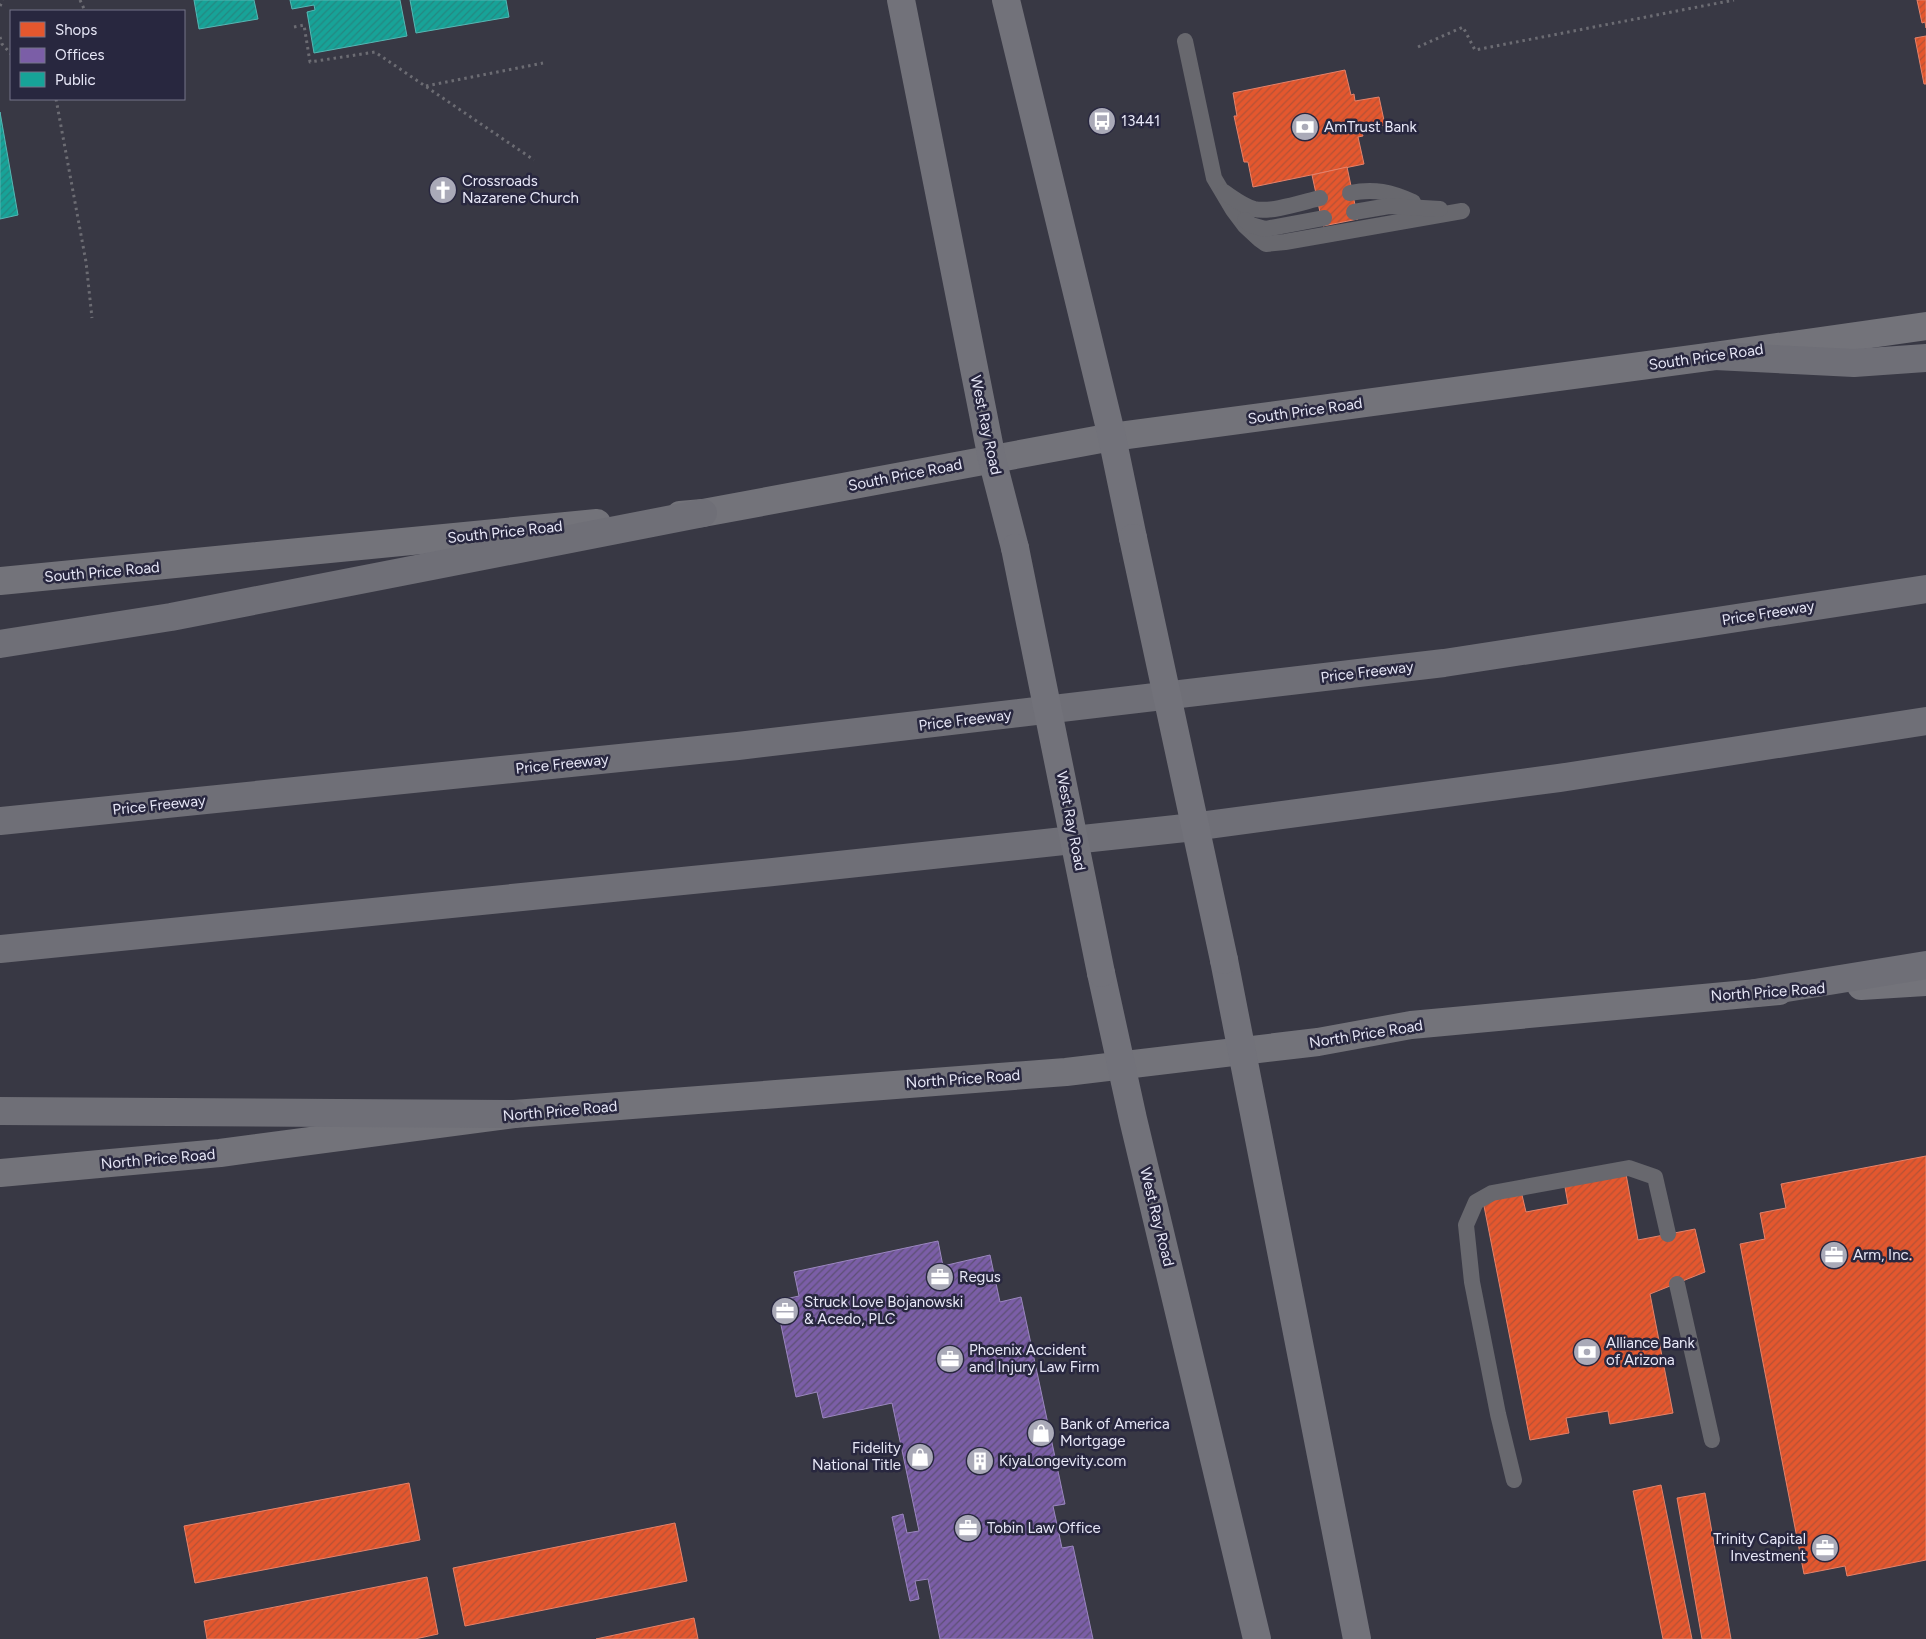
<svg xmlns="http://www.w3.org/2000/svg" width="1926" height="1639" font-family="Figtree,sans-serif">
	<defs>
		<pattern id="shops-hatch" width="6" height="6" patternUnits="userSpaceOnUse" patternTransform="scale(1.25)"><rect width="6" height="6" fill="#e4572e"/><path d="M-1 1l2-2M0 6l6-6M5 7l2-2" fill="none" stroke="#b45236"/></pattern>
		<pattern id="offices-hatch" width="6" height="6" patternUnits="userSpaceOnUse" patternTransform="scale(1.25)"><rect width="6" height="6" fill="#7b5ea7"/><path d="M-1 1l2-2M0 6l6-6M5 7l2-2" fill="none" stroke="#5d5074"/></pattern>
		<pattern id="public-hatch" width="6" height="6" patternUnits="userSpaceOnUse" patternTransform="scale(1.25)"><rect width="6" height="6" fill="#17a398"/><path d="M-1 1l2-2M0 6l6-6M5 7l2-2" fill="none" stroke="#258781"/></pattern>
	</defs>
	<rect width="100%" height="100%" fill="#383844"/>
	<!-- shops -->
	<g fill="url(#shops-hatch)" stroke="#e5826a">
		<polygon points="1917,0 1926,0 1926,28 1925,22 1922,23"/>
		<polygon points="1926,36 1926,84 1924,84 1915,38"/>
		<polygon points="1345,70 1351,95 1354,94 1355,101 1379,97 1385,125 1361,130 1363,136 1358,137 1364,164 1253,187 1248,162 1244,162 1234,116 1237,116 1233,93"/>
		<polygon points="1101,111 1107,131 1097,134 1092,113"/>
		<polygon points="1347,167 1358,219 1323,226 1312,175"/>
		<polygon points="1926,1156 1926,1560 1847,1576 1845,1566 1804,1574 1740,1244 1765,1239 1760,1213 1786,1208 1781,1184"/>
		<polygon points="1626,1174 1638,1240 1695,1229 1705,1272 1650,1294 1673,1413 1610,1424 1608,1411 1566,1418 1569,1433 1530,1440 1483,1201 1522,1195 1526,1212 1568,1204 1565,1187"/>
		<polygon points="409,1483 420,1540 195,1583 184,1526"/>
		<polygon points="1661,1485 1692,1639 1663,1639 1633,1491"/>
		<polygon points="1705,1493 1731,1639 1702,1639 1677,1498"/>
		<polygon points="675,1523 687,1581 465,1626 453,1568"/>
		<polygon points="427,1577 438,1634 415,1639 207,1639 204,1621"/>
		<polygon points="694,1618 698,1639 596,1639"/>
	</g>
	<!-- offices -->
	<polygon fill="url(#offices-hatch)" stroke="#9b87bf" points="938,1241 943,1266 990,1255 1000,1302 1021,1297 1065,1504 1053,1506 1062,1548 1073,1546 1093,1639 940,1639 928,1579 915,1581 919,1599 910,1601 892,1517 903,1514 907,1533 919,1531 892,1403 823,1418 817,1392 796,1397 776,1301 799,1296 794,1272"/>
	<!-- public -->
	<g fill="url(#public-hatch)" stroke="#55b7b4">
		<polygon points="194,0 254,0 258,19 199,29"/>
		<polygon points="290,0 400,0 407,36 314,53 307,12 315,10 314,5 292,9"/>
		<polygon points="410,0 506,0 509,17 416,33"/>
		<polygon points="0,112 18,215 0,219"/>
	</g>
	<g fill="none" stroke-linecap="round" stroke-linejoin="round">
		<!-- path -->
		<g stroke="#6c6c73" stroke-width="3" stroke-dasharray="2.5 4" stroke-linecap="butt">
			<polyline points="80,0 85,11"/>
			<polyline points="0,6 3,0"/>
			<polyline points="294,27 304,25 310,62 375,52 534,160"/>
			<polyline points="0,37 2,44 11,54"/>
			<polyline points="1418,47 1463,27 1475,50 1734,0"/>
			<polyline points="426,86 543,63"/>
			<polyline points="56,99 86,262 92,318"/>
		</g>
		<!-- service -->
		<g stroke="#68686e" stroke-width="16">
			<polyline points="1185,41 1214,178 1233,210 1245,226 1259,239 1266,244 1285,242 1462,211"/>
			<path d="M1224,192C1233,198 1243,206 1254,209C1271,213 1303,202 1320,198"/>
			<path d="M1350,193C1374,188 1391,192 1413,202"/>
			<polyline points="1354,212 1389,206 1440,209"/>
			<polyline points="1245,220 1251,225 1265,229 1324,218"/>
			<polyline points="1677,1284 1712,1440"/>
			<polyline points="1514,1480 1498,1414 1472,1282 1466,1225 1476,1202 1492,1193 1629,1168 1655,1177 1668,1234"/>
		</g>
		<!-- secondary -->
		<g stroke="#73737a" stroke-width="28">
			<polyline points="680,515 703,513 1112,437 1715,356 1926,326"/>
			<polyline points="0,581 597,523"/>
			<polyline points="1861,986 1926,982"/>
			<polyline points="0,1173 220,1153 514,1114 1066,1072 1318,1042 1411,1025 1779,991"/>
		</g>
		<!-- primary -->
		<g stroke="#72727a" stroke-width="28">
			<polyline points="901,0 992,459 1015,548"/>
			<polyline points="1006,0 1112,437 1133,538"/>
			<polyline points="1224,960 1357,1639"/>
			<polyline points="1101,973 1133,1119 1257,1639"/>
		</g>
		<!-- motorway -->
		<g stroke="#6f6f77" stroke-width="28">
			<polyline points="1715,356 1854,363 1926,358"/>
			<polyline points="0,644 171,617 703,513"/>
			<polyline points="0,821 738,746 1444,663 1926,589"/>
			<polyline points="0,949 773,872 1185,828 1559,778 1926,721"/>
			<polyline points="1755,993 1926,965"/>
			<polyline points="0,1111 514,1114"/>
		</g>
		<!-- primary-bridge -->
		<g stroke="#72727a" stroke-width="28">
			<polyline points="1133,538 1224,960"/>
			<polyline points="1015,548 1101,973"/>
		</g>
	</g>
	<!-- icons -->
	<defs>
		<g id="bus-disc" transform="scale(1.4375)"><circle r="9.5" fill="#aaaab8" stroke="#28273f"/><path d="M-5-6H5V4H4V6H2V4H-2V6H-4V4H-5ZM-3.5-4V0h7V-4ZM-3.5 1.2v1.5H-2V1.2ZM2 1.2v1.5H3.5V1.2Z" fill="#fff"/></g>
		<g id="bank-disc" transform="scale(1.4375)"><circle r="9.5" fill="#aaaab8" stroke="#28273f"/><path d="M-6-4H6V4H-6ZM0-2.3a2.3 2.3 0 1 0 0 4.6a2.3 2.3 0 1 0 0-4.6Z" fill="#fff"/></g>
		<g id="church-disc" transform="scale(1.4375)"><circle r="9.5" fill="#aaaab8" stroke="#28273f"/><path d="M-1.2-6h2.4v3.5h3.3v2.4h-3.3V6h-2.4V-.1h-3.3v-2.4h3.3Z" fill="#fff"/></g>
		<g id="office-disc" transform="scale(1.4375)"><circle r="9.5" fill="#aaaab8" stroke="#28273f"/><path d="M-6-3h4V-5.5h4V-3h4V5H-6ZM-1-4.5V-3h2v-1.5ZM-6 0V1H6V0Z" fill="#fff"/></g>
		<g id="shop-disc" transform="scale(1.4375)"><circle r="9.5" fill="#aaaab8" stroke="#28273f"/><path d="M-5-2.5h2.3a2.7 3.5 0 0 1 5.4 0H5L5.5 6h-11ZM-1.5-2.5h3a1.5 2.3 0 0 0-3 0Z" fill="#fff"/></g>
		<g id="building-disc" transform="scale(1.4375)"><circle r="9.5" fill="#aaaab8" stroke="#28273f"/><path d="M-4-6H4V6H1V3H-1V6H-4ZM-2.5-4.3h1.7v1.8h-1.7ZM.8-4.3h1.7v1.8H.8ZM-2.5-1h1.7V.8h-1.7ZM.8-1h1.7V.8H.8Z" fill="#fff"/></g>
	</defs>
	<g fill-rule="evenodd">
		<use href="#bus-disc" x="1102" y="121"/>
		<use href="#bank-disc" x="1305" y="127"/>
		<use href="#church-disc" x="443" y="190"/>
		<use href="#office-disc" x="1834" y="1255"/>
		<use href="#office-disc" x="940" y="1277"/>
		<use href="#office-disc" x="785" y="1311"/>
		<use href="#bank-disc" x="1587" y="1352"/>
		<use href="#office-disc" x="950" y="1359"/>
		<use href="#shop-disc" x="1041" y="1433"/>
		<use href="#shop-disc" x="920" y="1457"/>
		<use href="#building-disc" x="980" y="1461"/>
		<use href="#office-disc" x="968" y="1528"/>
		<use href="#office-disc" x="1825" y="1548"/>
	</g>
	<g text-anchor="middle" stroke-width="5" stroke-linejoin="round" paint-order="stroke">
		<!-- poi labels -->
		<g font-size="15" fill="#e7e7f7" stroke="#28273f" text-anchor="start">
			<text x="1121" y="126">13441</text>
			<text x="1324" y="132">AmTrust Bank</text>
			<text x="462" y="186">Crossroads<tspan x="462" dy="17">Nazarene Church</tspan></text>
			<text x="1853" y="1260">Arm, Inc.</text>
			<text x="959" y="1282">Regus</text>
			<text x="804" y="1307">Struck Love Bojanowski<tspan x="804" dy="17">&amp; Acedo, PLC</tspan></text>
			<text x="1606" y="1348">Alliance Bank<tspan x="1606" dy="17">of Arizona</tspan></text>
			<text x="969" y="1355">Phoenix Accident<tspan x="969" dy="17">and Injury Law Firm</tspan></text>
			<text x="1060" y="1429">Bank of America<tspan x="1060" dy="17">Mortgage</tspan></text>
			<text x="901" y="1453" text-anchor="end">Fidelity<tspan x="901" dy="17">National Title</tspan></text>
			<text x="999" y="1466">KiyaLongevity.com</text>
			<text x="987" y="1533">Tobin Law Office</text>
			<text x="1806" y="1544" text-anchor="end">Trinity Capital<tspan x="1806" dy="17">Investment</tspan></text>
		</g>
		<!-- street labels -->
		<g font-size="15" fill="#e7e7f7" stroke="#28273f">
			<text transform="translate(1706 357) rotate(-8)" y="5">South Price Road</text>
			<text transform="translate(1305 411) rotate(-8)" y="5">South Price Road</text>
			<text transform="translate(986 425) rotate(78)" y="5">West Ray Road</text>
			<text transform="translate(905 475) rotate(-11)" y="5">South Price Road</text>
			<text transform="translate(505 532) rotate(-6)" y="5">South Price Road</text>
			<text transform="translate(102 572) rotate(-5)" y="5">South Price Road</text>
			<text transform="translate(1768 613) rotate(-9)" y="5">Price Freeway</text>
			<text transform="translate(1367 672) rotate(-7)" y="5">Price Freeway</text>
			<text transform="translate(965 720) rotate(-7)" y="5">Price Freeway</text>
			<text transform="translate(562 764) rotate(-6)" y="5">Price Freeway</text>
			<text transform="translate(159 805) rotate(-6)" y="5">Price Freeway</text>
			<text transform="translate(1071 821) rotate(79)" y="5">West Ray Road</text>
			<text transform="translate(1768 992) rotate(-4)" y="5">North Price Road</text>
			<text transform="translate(1366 1034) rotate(-9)" y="5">North Price Road</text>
			<text transform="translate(963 1079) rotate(-4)" y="5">North Price Road</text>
			<text transform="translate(560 1111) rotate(-5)" y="5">North Price Road</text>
			<text transform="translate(158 1159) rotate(-5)" y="5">North Price Road</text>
			<text transform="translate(1157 1217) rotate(76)" y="5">West Ray Road</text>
		</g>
	</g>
	<!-- legend -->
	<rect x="10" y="10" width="175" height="90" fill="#28273f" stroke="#747489"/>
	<rect x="20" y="22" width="25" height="15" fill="#e4572e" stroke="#747489"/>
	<text x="55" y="35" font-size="15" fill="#e7e7f7">Shops</text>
	<rect x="20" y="48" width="25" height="15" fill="#7b5ea7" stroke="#747489"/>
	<text x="55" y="60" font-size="15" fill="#e7e7f7">Offices</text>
	<rect x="20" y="72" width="25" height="15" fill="#17a398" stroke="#747489"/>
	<text x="55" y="85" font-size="15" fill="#e7e7f7">Public</text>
</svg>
